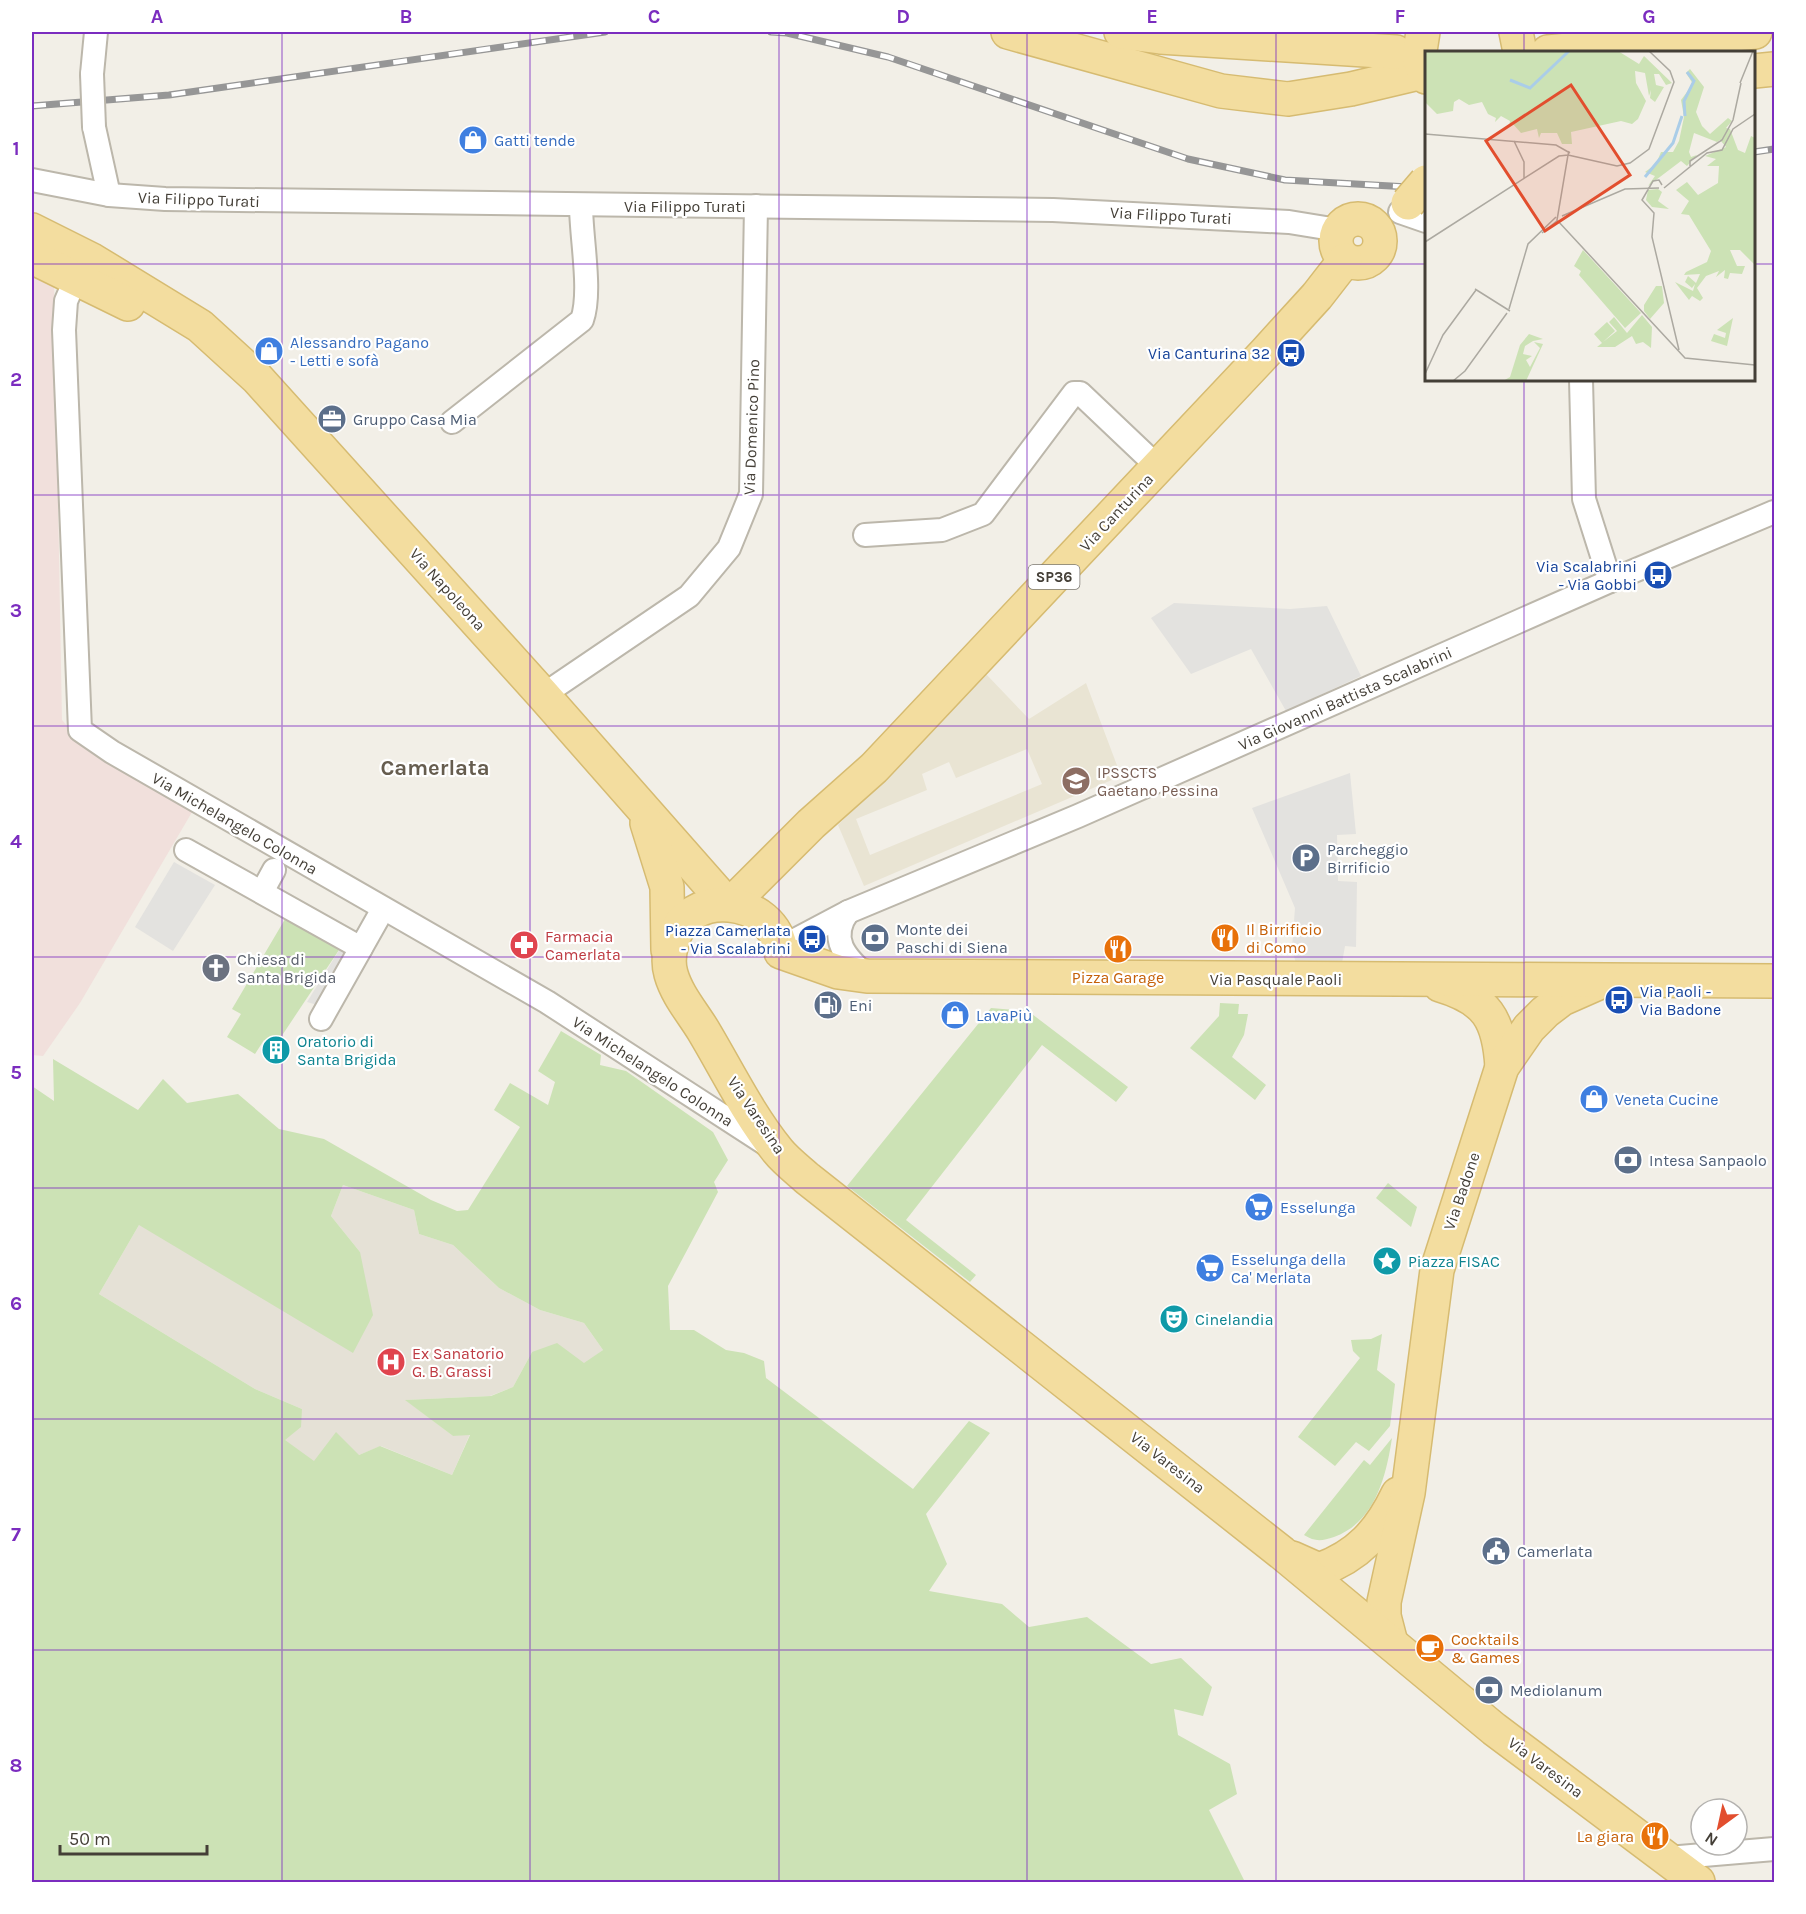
<svg xmlns="http://www.w3.org/2000/svg" width="1806" height="1914" font-family="Karla,sans-serif">
	<rect width="100%" height="100%" fill="#f2efe7"/>
	<!-- residential -->
	<polygon fill="#e5e1d6" points="343,1185 414,1210 419,1234 453,1245 499,1288 540,1310 584,1323 603,1350 584,1364 532,1352 513,1387 490,1396 406,1400 453,1436 470,1434 452,1475 381,1446 359,1455 314,1462 284,1440 302,1409 255,1389 99,1294 139,1225 360,1252 331,1216"/>
	<!-- education -->
	<path fill="#e9e4d3" fill-rule="evenodd" d="M986,674L1029,719L1086,683L1121,776L864,886L838,825ZM1027,749L1042,784L870,855L856,819L927,790L922,774L949,762L956,778Z"/>
	<!-- medical -->
	<polygon fill="#f1e0dc" points="32,271 54,281 62,720 73,733 195,807 80,1003 43,1056 32,1055"/>
	<!-- green -->
	<g fill="#cce2b5" fill-rule="evenodd">
		<polygon points="288,914 341,947 275,1046 264,1040 255,1054 227,1037 241,1014 232,1009"/>
		<polygon points="1220,1003 1239,1004 1238,1014 1248,1014 1244,1035 1232,1057 1266,1085 1255,1100 1190,1048 1219,1016"/>
		<polygon points="991,1008 1028,1011 1128,1087 1116,1102 1042,1045 906,1220 976,1275 970,1282 847,1186"/>
		<path d="M561,1031L601,1055L600,1065L626,1071L713,1132L728,1160L714,1182L718,1192L668,1286L670,1330H694L726,1350L744,1353L764,1361L766,1378L913,1489L969,1421L990,1433L926,1514L947,1564L929,1591L1002,1604L1029,1627L1087,1617L1151,1664L1181,1658L1212,1687L1203,1716L1174,1709L1178,1735L1230,1764L1237,1794L1209,1810L1245,1882H32V1086L54,1101L53,1059L138,1110L163,1079L187,1103L238,1094L279,1129L324,1139L431,1200L457,1211L468,1210L520,1127L494,1110L510,1083L548,1105L555,1082L538,1071ZM343,1185L414,1210L419,1234L453,1245L499,1288L540,1310L584,1323L603,1350L584,1363L557,1343L532,1352L513,1387L491,1396L405,1400L453,1436L470,1435L452,1475L380,1446L359,1455L336,1432L314,1461L285,1440L301,1427L302,1409L255,1389L99,1294L139,1225L353,1353L373,1315L360,1252L331,1216Z"/>
		<polygon points="1388,1183 1417,1207 1411,1227 1376,1198"/>
		<polygon points="1382,1334 1377,1370 1395,1384 1390,1426 1369,1451 1356,1442 1335,1466 1298,1437 1360,1358 1353,1351 1351,1340 1371,1339"/>
		<path d="M1392,1438C1386,1477 1375,1522 1334,1537C1322,1541 1315,1542 1304,1535L1364,1460L1370,1465Z"/>
	</g>
	<!-- parking -->
	<g fill="#e3e2df">
		<polygon points="1174,603 1290,609 1327,606 1361,676 1286,711 1251,649 1191,674 1151,618"/>
		<polygon points="1350,773 1356,834 1337,835 1338,881 1357,882 1356,947 1345,946 1342,963 1296,964 1292,948 1295,908 1252,808"/>
		<polygon points="174,862 215,885 173,951 135,927"/>
		<polygon points="343,944 354,948 321,1006 307,1002"/>
	</g>
	<g fill="none" stroke-linecap="round" stroke-linejoin="round">
		<!-- street casing -->
		<g stroke="#bcb7ab" stroke-width="26">
			<g id="street">
				<polyline points="92,74 96,32"/>
				<polyline points="94,127 109,195"/>
				<polyline points="32,180 109,195 165,199 1053,210 1289,222 1338,230"/>
				<polyline points="1400,212 1426,221"/>
				<polyline points="76,278 66,301 64,330 80,730 112,752 547,1002 766,1144"/>
				<polyline points="1581,380 1584,499 1610,581"/>
				<path d="M452,422L582,320C592,292 581,238 581,205"/>
				<polyline points="865,535 942,530 983,514 1074,393 1080,393 1158,467"/>
				<polyline points="543,695 689,596 729,548 751,494 756,206"/>
				<polyline points="186,850 361,948"/>
				<polyline points="262,892 274,870"/>
				<path d="M848,912C828,939 846,958 867,976"/>
				<polyline points="780,948 848,912 1078,816 1610,581 1774,512"/>
				<polyline points="321,1019 383,909"/>
				<polyline points="1668,1858 1774,1849"/>
			</g>
		</g>
		<!-- primary casing -->
		<g stroke="#d6bb71" stroke-width="36">
			<g id="primary">
				<polyline points="1008,32 1221,91 1288,99 1351,89 1423,72"/>
				<polyline points="1121,32 1160,37 1396,52"/>
				<polyline points="1423,32 1419,57 1426,77"/>
				<polyline points="1516,32 1520,52"/>
				<polyline points="1548,52 1755,32"/>
				<polyline points="1754,71 1774,69"/>
				<circle cx="1358" cy="241" r="22"/>
				<polyline points="32,230 92,260 200,326 257,378 543,695 727,904"/>
				<polyline points="32,257 128,304"/>
				<polyline points="647,823 667,887 668,950"/>
				<polyline points="731,904 811,824 874,768 1265,353 1317,296 1345,260"/>
				<path d="M1440,985C1487,999 1499,1019 1502,1067"/>
				<path d="M1292,1558L1319,1570C1358,1556 1380,1532 1398,1494"/>
				<polyline points="1391,1643 1384,1616 1384,1602 1408,1493 1437,1270 1502,1067 1529,1028 1545,1012 1562,999 1596,984"/>
				<path d="M1698,1882L1494,1729L1282,1553L808,1179C798,1170 786,1161 778,1151C748,1114 727,1070 703,1030C692,1012 677,995 671,974C668,964 669,953 672,943C686,886 775,896 781,952L838,972L867,976L1774,981"/>
			</g>
		</g>
		<!-- street -->
		<use href="#street" stroke="#fff" stroke-width="22"/>
		<!-- primary -->
		<use href="#primary" stroke="#f3dd9f" stroke-width="33"/>
		<!-- rail casing -->
		<g stroke="#969696" stroke-width="7">
			<g id="rail">
				<polyline points="771,32 787,33 888,57 1188,159 1285,180 1426,188"/>
				<polyline points="32,106 169,95 605,32"/>
				<polyline points="1754,152 1774,149"/>
			</g>
		</g>
		<!-- rail -->
		<use href="#rail" stroke="#fff" stroke-width="4.5" stroke-dasharray="14" stroke-linecap="butt"/>
		<!-- street-bridge casing -->
		<g stroke="#bcb7ab" stroke-width="26" stroke-linecap="butt">
			<polyline id="street-bridge" points="92,74 94,127"/>
		</g>
		<!-- primary-bridge casing -->
		<g stroke="#d6bb71" stroke-width="36" stroke-linecap="butt">
			<polyline id="primary-bridge" points="1408,203 1426,182"/>
		</g>
		<!-- street-bridge -->
		<use href="#street-bridge" stroke="#fff" stroke-width="22"/>
		<!-- primary-bridge -->
		<use href="#primary-bridge" stroke="#f3dd9f" stroke-width="33"/>
	</g>
	<!-- grid -->
	<path fill="none" stroke="#7b2cbf" stroke-width="1.5" stroke-opacity="0.55" d="M282,32V1882M530,32V1882M779,32V1882M1027,32V1882M1276,32V1882M1524,32V52M32,264H1426M1754,264H1774M1524,380V1882M32,495H1774M32,726H1774M32,957H1774M32,1188H1774M32,1419H1774M32,1650H1774"/>
	<!-- icons -->
	<defs>
		<g id="shop-disc" transform="scale(1.5)"><circle r="9.5" fill="#3f7fe0" stroke="#fff"/><path d="M-5-2.5h2.3a2.7 3.5 0 0 1 5.4 0H5L5.5 6h-11ZM-1.5-2.5h3a1.5 2.3 0 0 0-3 0Z" fill="#fff"/></g>
		<g id="bus-disc" transform="scale(1.5)"><circle r="9.5" fill="#1a4fb4" stroke="#fff"/><path d="M-5-6H5V4H4V6H2V4H-2V6H-4V4H-5ZM-3.5-4V0h7V-4ZM-3.5 1.2v1.5H-2V1.2ZM2 1.2v1.5H3.5V1.2Z" fill="#fff"/></g>
		<g id="office-disc" transform="scale(1.5)"><circle r="9.5" fill="#5c6f8a" stroke="#fff"/><path d="M-6-3h4V-5.5h4V-3h4V5H-6ZM-1-4.5V-3h2v-1.5ZM-6 0V1H6V0Z" fill="#fff"/></g>
		<g id="school-disc" transform="scale(1.5)"><circle r="9.5" fill="#8d6e63" stroke="#fff"/><path d="M0-5L7-2L0 1L-7-2ZM-4 1L0 2.5L4 1V4Q0 6-4 4Z" fill="#fff"/></g>
		<g id="parking-disc" transform="scale(1.5)"><circle r="9.5" fill="#5c6f8a" stroke="#fff"/><path d="M-3.5-5.5H1a3.5 3.5 0 0 1 0 7H-1V5.5H-3.5ZM-1-3.4V-.6H.8a1.4 1.4 0 0 0 0-2.8Z" fill="#fff"/></g>
		<g id="bank-disc" transform="scale(1.5)"><circle r="9.5" fill="#5c6f8a" stroke="#fff"/><path d="M-6-4H6V4H-6ZM0-2.3a2.3 2.3 0 1 0 0 4.6a2.3 2.3 0 1 0 0-4.6Z" fill="#fff"/></g>
		<g id="restaurant-disc" transform="scale(1.5)"><circle r="9.5" fill="#e8710a" stroke="#fff"/><path d="M-5-6h1v4h1v-4h1v4h1v-4h1v5L-1.5 .5V6h-2V.5L-5-1ZM5-6V6H3V1.5H1.5Q1.5-4 5-6Z" fill="#fff"/></g>
		<g id="pharmacy-disc" transform="scale(1.5)"><circle r="9.5" fill="#e0444e" stroke="#fff"/><path d="M-2-6h4v4h4v4h-4v4h-4v-4h-4v-4h4Z" fill="#fff"/></g>
		<g id="church-disc" transform="scale(1.5)"><circle r="9.5" fill="#6b7280" stroke="#fff"/><path d="M-1.2-6h2.4v3.5h3.3v2.4h-3.3V6h-2.4V-.1h-3.3v-2.4h3.3Z" fill="#fff"/></g>
		<g id="fuel-disc" transform="scale(1.5)"><circle r="9.5" fill="#5c6f8a" stroke="#fff"/><path d="M-5.5-6h7V0h2V4h1.3V-2.5L3-4.5l.8-.8L6-3V5H2.5V1h-1V6h-7ZM-4.2-4.7v3.2H.2V-4.7Z" fill="#fff"/></g>
		<g id="building-disc" transform="scale(1.5)"><circle r="9.5" fill="#0f9aa8" stroke="#fff"/><path d="M-4-6H4V6H1V3H-1V6H-4ZM-2.5-4.3h1.7v1.8h-1.7ZM.8-4.3h1.7v1.8H.8ZM-2.5-1h1.7V.8h-1.7ZM.8-1h1.7V.8H.8Z" fill="#fff"/></g>
		<g id="supermarket-disc" transform="scale(1.5)"><circle r="9.5" fill="#3f7fe0" stroke="#fff"/><path d="M-6-5.5h2.5l.6 2H6L4.5 2H-2.5L-4.4-4H-6ZM-1.5 3.2a1.3 1.3 0 1 0 .1 0ZM3 3.2a1.3 1.3 0 1 0 .1 0Z" fill="#fff"/></g>
		<g id="sight-disc" transform="scale(1.5)"><circle r="9.5" fill="#0f9aa8" stroke="#fff"/><path d="M0-6L1.8-2.2L6-1.7L2.9 1.2L3.7 5.4L0 3.3L-3.7 5.4L-2.9 1.2L-6-1.7L-1.8-2.2Z" fill="#fff"/></g>
		<g id="theatre-disc" transform="scale(1.5)"><circle r="9.5" fill="#0f9aa8" stroke="#fff"/><path d="M-5-5.5Q0-4 5-5.5V0Q5 5 0 6Q-5 5-5 0ZM-3.3-2.5H-1v1.5H-3.3ZM1-2.5H3.3v1.5H1ZM-2.8 1Q0 5.5 2.8 1Z" fill="#fff"/></g>
		<g id="hospital-disc" transform="scale(1.5)"><circle r="9.5" fill="#e0444e" stroke="#fff"/><path d="M-5-5h3v3.5h4V-5h3V5h-3V1.5h-4V5h-3Z" fill="#fff"/></g>
		<g id="civic-disc" transform="scale(1.5)"><circle r="9.5" fill="#5c6f8a" stroke="#fff"/><path d="M-.6-6.5H3V-4.5H.6V-3L4-1V1h2V6H-6V1h2V-1L-.6-3ZM-1.2 2.5V6h2.4V2.5Z" fill="#fff"/></g>
		<g id="cafe-disc" transform="scale(1.5)"><circle r="9.5" fill="#e8710a" stroke="#fff"/><path d="M-5.5-4.5H6V0H3Q3 3.5 0 3.5H-2.5Q-5.5 3.5-5.5 0ZM3-3.2v2h1.7v-2ZM-6 4.5H4V6H-6Z" fill="#fff"/></g>
	</defs>
	<g fill-rule="evenodd">
		<use href="#shop-disc" x="473" y="140"/>
		<use href="#shop-disc" x="269" y="351"/>
		<use href="#bus-disc" x="1291" y="353"/>
		<use href="#office-disc" x="332" y="419"/>
		<use href="#bus-disc" x="1658" y="575"/>
		<use href="#school-disc" x="1076" y="781"/>
		<use href="#parking-disc" x="1306" y="858"/>
		<use href="#bank-disc" x="875" y="938"/>
		<use href="#restaurant-disc" x="1225" y="938"/>
		<use href="#bus-disc" x="812" y="939"/>
		<use href="#pharmacy-disc" x="524" y="945"/>
		<use href="#restaurant-disc" x="1118" y="949"/>
		<use href="#church-disc" x="216" y="968"/>
		<use href="#bus-disc" x="1619" y="1000"/>
		<use href="#fuel-disc" x="828" y="1005"/>
		<use href="#shop-disc" x="955" y="1015"/>
		<use href="#building-disc" x="276" y="1050"/>
		<use href="#shop-disc" x="1594" y="1099"/>
		<use href="#bank-disc" x="1628" y="1160"/>
		<use href="#supermarket-disc" x="1259" y="1207"/>
		<use href="#sight-disc" x="1387" y="1261"/>
		<use href="#supermarket-disc" x="1210" y="1268"/>
		<use href="#theatre-disc" x="1174" y="1319"/>
		<use href="#hospital-disc" x="391" y="1362"/>
		<use href="#civic-disc" x="1496" y="1551"/>
		<use href="#cafe-disc" x="1430" y="1648"/>
		<use href="#bank-disc" x="1489" y="1690"/>
		<use href="#restaurant-disc" x="1655" y="1836"/>
	</g>
	<g text-anchor="middle" stroke-width="4.5" stroke-linejoin="round" paint-order="stroke">
		<!-- shield labels -->
		<rect fill="#fff" stroke="#7c7973" stroke-width="1.5" x="1028.5" y="565" width="51" height="24" rx="4.5"/>
		<g font-size="15" font-weight="bold" fill="#443f37">
			<text x="1054" y="582">SP36</text>
		</g>
		<!-- shop labels -->
		<g font-size="16" fill="#366cbe" stroke="#fff" text-anchor="start">
			<text x="494" y="146">Gatti tende</text>
			<text x="290" y="348">Alessandro Pagano<tspan x="290" dy="18">- Letti e sofà</tspan></text>
			<text x="976" y="1021">LavaPiù</text>
			<text x="1615" y="1105">Veneta Cucine</text>
			<text x="1280" y="1213">Esselunga</text>
			<text x="1231" y="1265">Esselunga della<tspan x="1231" dy="18">Ca' Merlata</tspan></text>
		</g>
		<!-- street labels -->
		<g font-size="16" fill="#443f37" stroke="#fff">
			<text transform="translate(199 199) rotate(2)" y="6">Via Filippo Turati</text>
			<text x="685" y="212">Via Filippo Turati</text>
			<text transform="translate(1171 215) rotate(3)" y="6">Via Filippo Turati</text>
			<text transform="translate(751 427) rotate(-88)" y="6">Via Domenico Pino</text>
			<text transform="translate(1116 512) rotate(-47)" y="6">Via Canturina</text>
			<text transform="translate(448 589) rotate(48)" y="6">Via Napoleona</text>
			<text transform="translate(1345 698) rotate(-24)" y="6">Via Giovanni Battista Scalabrini</text>
			<text transform="translate(235 823) rotate(30)" y="6">Via Michelangelo Colonna</text>
			<text x="1276" y="985">Via Pasquale Paoli</text>
			<text transform="translate(653 1071) rotate(33)" y="6">Via Michelangelo Colonna</text>
			<text transform="translate(757 1115) rotate(56)" y="6">Via Varesina</text>
			<text transform="translate(1461 1191) rotate(-71)" y="6">Via Badone</text>
			<text transform="translate(1168 1462) rotate(38)" y="6">Via Varesina</text>
			<text transform="translate(1546 1767) rotate(37)" y="6">Via Varesina</text>
		</g>
		<!-- transit labels -->
		<g font-size="16" fill="#164399" stroke="#fff" text-anchor="end">
			<text x="1270" y="359">Via Canturina 32</text>
			<text x="1637" y="572">Via Scalabrini<tspan x="1637" dy="18">- Via Gobbi</tspan></text>
			<text x="791" y="936">Piazza Camerlata<tspan x="791" dy="18">- Via Scalabrini</tspan></text>
			<text x="1640" y="997" text-anchor="start">Via Paoli -<tspan x="1640" dy="18">Via Badone</tspan></text>
		</g>
		<!-- service labels -->
		<g font-size="16" fill="#4e5e75" stroke="#fff" text-anchor="start">
			<text x="353" y="425">Gruppo Casa Mia</text>
			<text x="1327" y="855">Parcheggio<tspan x="1327" dy="18">Birrificio</tspan></text>
			<text x="896" y="935">Monte dei<tspan x="896" dy="18">Paschi di Siena</tspan></text>
			<text x="849" y="1011">Eni</text>
			<text x="1649" y="1166">Intesa Sanpaolo</text>
			<text x="1517" y="1557">Camerlata</text>
			<text x="1510" y="1696">Mediolanum</text>
		</g>
		<!-- education labels -->
		<g font-size="16" fill="#785e54" stroke="#fff" text-anchor="start">
			<text x="1097" y="778">IPSSCTS<tspan x="1097" dy="18">Gaetano Pessina</tspan></text>
		</g>
		<!-- food labels -->
		<g font-size="16" fill="#c56008" stroke="#fff" text-anchor="start">
			<text x="1246" y="935">Il Birrificio<tspan x="1246" dy="18">di Como</tspan></text>
			<text x="1118" y="983" text-anchor="middle">Pizza Garage</text>
			<text x="1451" y="1645">Cocktails<tspan x="1451" dy="18">&amp; Games</tspan></text>
			<text x="1634" y="1842" text-anchor="end">La giara</text>
		</g>
		<!-- health labels -->
		<g font-size="16" fill="#be3a42" stroke="#fff" text-anchor="start">
			<text x="545" y="942">Farmacia<tspan x="545" dy="18">Camerlata</tspan></text>
			<text x="412" y="1359">Ex Sanatorio<tspan x="412" dy="18">G. B. Grassi</tspan></text>
		</g>
		<!-- worship labels -->
		<g font-size="16" fill="#5b616d" stroke="#fff" text-anchor="start">
			<text x="237" y="965">Chiesa di<tspan x="237" dy="18">Santa Brigida</tspan></text>
		</g>
		<!-- culture labels -->
		<g font-size="16" fill="#0d838f" stroke="#fff" text-anchor="start">
			<text x="297" y="1047">Oratorio di<tspan x="297" dy="18">Santa Brigida</tspan></text>
			<text x="1408" y="1267">Piazza FISAC</text>
			<text x="1195" y="1325">Cinelandia</text>
		</g>
		<!-- district labels -->
		<g font-size="22" font-weight="bold" fill="#665d4f" stroke="#fff">
			<text x="435" y="775">Camerlata</text>
		</g>
	</g>
	<!-- overview -->
	<g transform="translate(1425 51)">
		<rect width="330" height="330" fill="#f2efe7"/>
		<path d="M0,0H193L214,13L219,5L247,32L241,34L234,23H229L231,34L239,36L230,51L225,47L226,39L224,45L220,22L210,20L211,32L221,50L213,68L207,73L196,70L146,81L147,93H137L132,82H116L114,87L112,78L96,82L88,73L84,76L85,70L76,65L70,71L71,67L63,63L57,51L44,54L34,48L29,51L28,60L12,63L0,51ZM265,18L279,36L271,61L277,75L285,83L303,67L307,70L301,77L305,78L313,99L320,102L326,85L330,87V214L315,199H305L312,215H320L317,223L305,222L303,228L299,227L300,219L291,226L294,220L281,225L272,237L278,247L275,250L267,245L264,249L250,231L268,240L270,233L267,237L260,231L263,225L271,232L275,223L259,224L261,221L282,211L286,200L264,164L256,163L264,150L251,139L262,131L273,144L293,132L294,115H282L291,108L280,105L301,96L295,89L292,91L269,82L264,101L266,106L272,104L262,115L256,110L223,135L230,125L220,121L231,113L236,101H248L254,90L259,66L256,49L268,33L261,22ZM233,138L237,141L233,150L244,158L227,156L221,149L223,139ZM158,199L216,262L200,277L154,224L156,220L149,215ZM231,235H237L239,252L225,268L219,260V254ZM217,264L227,276L226,297L218,291L211,293L207,285L190,296H172L177,292L169,283L182,271L190,280L178,291L192,280L184,271L189,266L202,282ZM308,267L302,295L286,290L289,283L300,287L301,282L292,279ZM104,283L118,288L108,290L100,295L98,303L107,305L101,309L105,316L115,297L109,291L118,293L101,330H78L85,326L95,294Z" fill="#cce2b5"/>
		<path fill="none" stroke="#aacde8" stroke-width="3" d="M85,29L105,37L144,0M260,65L259,50L269,30L262,21M220,126L248,92L257,65"/>
		<path fill="none" stroke="#aca9a1" stroke-width="1.5" d="M315,32L328,0M0,83L131,94L145,102M89,90L99,111V127M143,104L132,169L260,307L330,314M143,104L192,115L205,112L224,98L249,31L245,20L224,0M265,115V110L297,89L308,69L316,32M237,134L234,129L228,130L217,149L229,162L227,186L254,299M239,137L282,102L297,99L308,78L330,63M137,165L200,138L234,137M117,182L133,169M0,191L134,105L143,104L144,100M50,238L85,260M84,258L103,193L131,166M0,323L18,284L51,239M28,330L40,320L82,262"/>
		<path fill="#e24e2e" fill-opacity="0.15" stroke="#e24e2e" stroke-width="3" d="M146,34L205,124L120,180L61,90Z"/>
		<rect width="330" height="330" fill="none" stroke="#443f37" stroke-width="3"/>
	</g>
	<!-- border -->
	<rect width="1806" height="1914" fill="none" stroke="#ffffff" stroke-width="66"/>
	<!-- north arrow -->
	<g transform="translate(1719 1827) rotate(213)"><circle r="28" fill="#ffffff" stroke="#b4b2af" stroke-width="1.5"/>
	<path d="M0-4.5L10 22L0 15L-10 22Z" fill="#e24e2e"/>
	<text y="-9" font-size="16" font-weight="bold" text-anchor="middle" fill="#443f37">N</text>
	</g>
	<!-- scale -->
	<path d="M60 1845v9h147v-9" fill="none" stroke="#443f37" stroke-width="3"/>
	<text x="69" y="1845" font-size="18" fill="#443f37" stroke="#ffffff" stroke-width="4.5" paint-order="stroke">50 m</text>
	<rect x="33" y="33" width="1740" height="1848" fill="none" stroke="#7b2cbf" stroke-width="2"/>
	<g font-size="20" text-anchor="middle" font-weight="bold" fill="#7b2cbf">
		<text x="157" y="23">A</text>
		<text x="406" y="23">B</text>
		<text x="654" y="23">C</text>
		<text x="903" y="23">D</text>
		<text x="1152" y="23">E</text>
		<text x="1400" y="23">F</text>
		<text x="1649" y="23">G</text>
		<text x="16" y="155">1</text>
		<text x="16" y="386">2</text>
		<text x="16" y="617">3</text>
		<text x="16" y="848">4</text>
		<text x="16" y="1079">5</text>
		<text x="16" y="1310">6</text>
		<text x="16" y="1541">7</text>
		<text x="16" y="1772">8</text>
	</g>
</svg>
